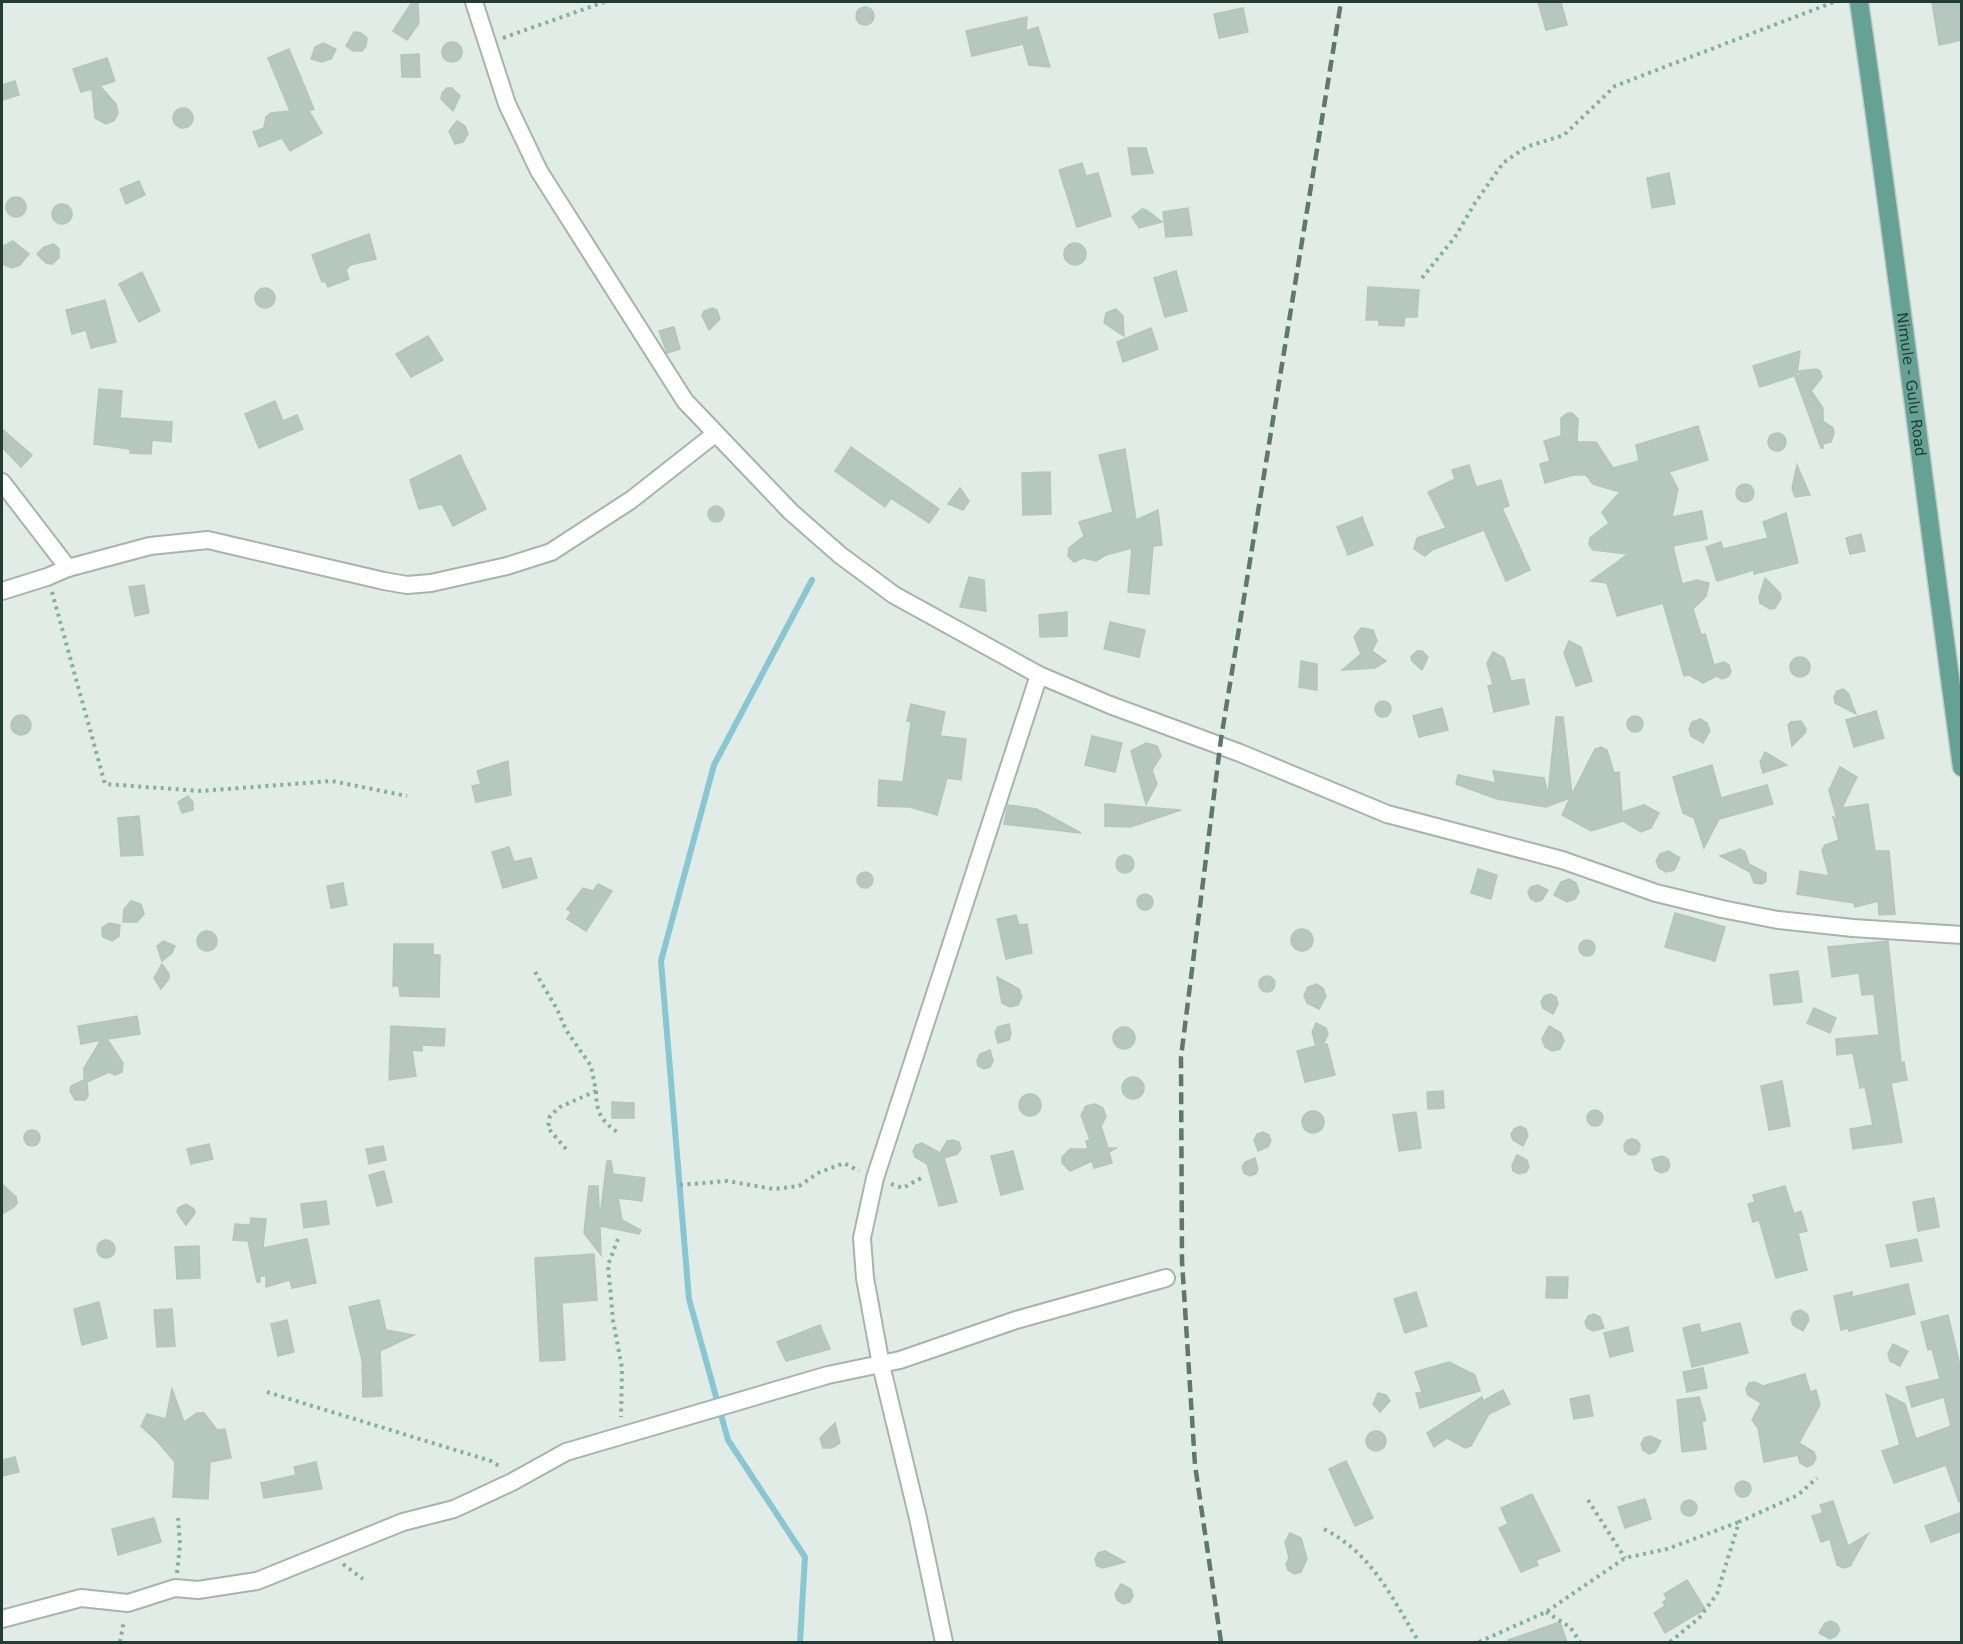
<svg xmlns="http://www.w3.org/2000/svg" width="1963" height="1644" font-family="'DejaVu Sans',sans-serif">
	<rect width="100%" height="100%" fill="#e1ece7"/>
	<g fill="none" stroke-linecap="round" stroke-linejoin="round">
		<!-- stream -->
		<polyline stroke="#88c6d2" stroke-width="6" points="800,1642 805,1557 728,1440 689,1299 661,961 714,765 812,580"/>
	</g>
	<!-- building -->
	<g fill="#b6c7c0" stroke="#b3c5be" stroke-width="1.5">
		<polygon points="412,2 418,2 419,23 407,40 393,31"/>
		<polygon points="1538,2 1561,2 1567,25 1546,30"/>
		<polygon points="1932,2 1962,2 1962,40 1939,45"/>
		<circle cx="865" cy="16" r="9"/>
		<polygon points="1243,8 1248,32 1219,38 1214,14"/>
		<polygon points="1027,17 1026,31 1038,27 1050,67 1029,65 1023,44 972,56 966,31"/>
		<polygon points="354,32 361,33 367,38 366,46 362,51 353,51 346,46"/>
		<circle cx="452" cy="52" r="10"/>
		<polygon points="323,43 336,49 331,59 322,62 311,59 315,47"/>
		<polygon points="289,49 314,109 309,111 322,133 290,151 282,138 259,147 253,132 264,128 266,117 271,113 290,111 268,58"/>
		<polygon points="419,54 420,77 402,77 401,55"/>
		<polygon points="107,58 115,81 100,86 116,104 118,113 114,121 106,124 95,118 92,89 81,92 73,69"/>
		<polygon points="15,81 19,95 2,100 2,85"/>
		<polygon points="447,88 452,88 460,96 453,111 441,99 442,93"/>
		<circle cx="183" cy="118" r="10"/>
		<polygon points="457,121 465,126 468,134 463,142 455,144 449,131"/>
		<polygon points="1128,148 1146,148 1153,173 1132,175"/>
		<polygon points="1082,163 1086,176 1098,173 1111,216 1077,227 1059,170"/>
		<polygon points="1669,173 1675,204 1652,208 1647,178"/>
		<polygon points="139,181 145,195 126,204 120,189"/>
		<circle cx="16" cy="207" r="10"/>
		<circle cx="62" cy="214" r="10"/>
		<polygon points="1188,208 1192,235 1166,237 1163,212"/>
		<polygon points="1142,209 1146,210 1162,222 1139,228 1132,217"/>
		<polygon points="369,234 376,259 350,265 346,270 349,279 328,287 325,281 322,282 312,255"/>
		<polygon points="13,241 29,254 20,265 12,268 2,264 2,247"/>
		<circle cx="1075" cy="254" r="11"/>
		<polygon points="54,244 59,249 59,258 52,264 46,263 37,254 44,247"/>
		<polygon points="1176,271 1187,311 1165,317 1154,278"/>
		<polygon points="142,272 160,311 139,322 119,284"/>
		<polygon points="1368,287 1419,290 1417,317 1405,317 1404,326 1379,325 1379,320 1366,320"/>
		<circle cx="265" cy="298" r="10"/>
		<polygon points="105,300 116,342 91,348 86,330 72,334 66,310"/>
		<polygon points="712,308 717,310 720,319 709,330 702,316 704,311"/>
		<polygon points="1116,309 1123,316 1124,336 1104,323 1106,313"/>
		<polygon points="674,327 680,349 667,353 659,331"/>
		<polygon points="1151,328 1158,349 1123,362 1117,342"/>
		<polygon points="428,336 443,360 411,377 396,354"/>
		<polygon points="1800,351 1797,375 1760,387 1753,366"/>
		<polygon points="1816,369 1820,371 1822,377 1812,390 1798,371"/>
		<polygon points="1800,375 1823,408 1823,421 1833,428 1834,433 1831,442 1823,444 1823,448 1821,448 1795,377"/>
		<polygon points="99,389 122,391 120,418 172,422 171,442 152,440 151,454 130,453 130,449 94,444"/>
		<polygon points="275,401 283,421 297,415 303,429 259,448 245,414"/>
		<polygon points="1568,413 1572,413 1578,419 1577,442 1596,442 1613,468 1639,461 1636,445 1698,426 1708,460 1669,472 1678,489 1672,517 1702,511 1707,539 1673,546 1682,584 1696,580 1709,583 1706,596 1693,609 1701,635 1705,634 1714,665 1724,662 1729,665 1731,672 1728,677 1722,679 1717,676 1703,683 1689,675 1684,676 1663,603 1617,616 1607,583 1591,581 1628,554 1593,550 1589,545 1590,538 1609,523 1602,512 1620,492 1593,484 1586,475 1573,475 1545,483 1540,464 1550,461 1544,441 1561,436 1561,418"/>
		<polygon points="2,429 32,455 21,467 2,447"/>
		<circle cx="1777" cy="442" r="9"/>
		<polygon points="851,447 939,509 929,523 891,498 885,507 835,471"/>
		<polygon points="1125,449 1136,520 1158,510 1162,545 1153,546 1149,594 1128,592 1132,548 1106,555 1096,561 1083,558 1074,562 1068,556 1069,548 1084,536 1079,522 1113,512 1099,455"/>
		<polygon points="460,455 486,509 453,526 442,504 419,509 410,480"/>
		<polygon points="1469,465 1476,487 1501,480 1509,506 1502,508 1530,570 1506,581 1484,530 1432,550 1425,556 1414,549 1417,538 1446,528 1428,492 1455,479 1452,470"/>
		<polygon points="1797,465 1810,495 1795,497 1792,488"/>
		<polygon points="1050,472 1051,514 1023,515 1022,473"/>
		<circle cx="1745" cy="493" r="9"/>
		<polygon points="960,488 969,501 963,510 948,504"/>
		<circle cx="716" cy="514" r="8"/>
		<polygon points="1786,513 1798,563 1754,574 1754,570 1717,581 1706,547 1721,542 1723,549 1768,538 1763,522"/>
		<polygon points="1362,517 1373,545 1348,555 1337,527"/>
		<polygon points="1861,534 1865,551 1850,554 1846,538"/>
		<polygon points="969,577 984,580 986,611 960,607"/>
		<polygon points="1765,578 1780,593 1781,598 1775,608 1770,609 1760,603 1759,597"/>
		<polygon points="144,585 149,613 135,616 129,587"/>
		<polygon points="1067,612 1067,636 1040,637 1039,615"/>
		<polygon points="1110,622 1145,630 1139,657 1104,649"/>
		<polygon points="1361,628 1373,630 1377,641 1372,651 1386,661 1375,668 1342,670 1361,654 1354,637"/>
		<polygon points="1569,641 1581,647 1592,681 1576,686 1564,653"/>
		<polygon points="1417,651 1422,651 1428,657 1422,670 1412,661 1411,657"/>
		<polygon points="1493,652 1504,658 1511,681 1524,679 1529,704 1494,712 1488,686 1493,685 1487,663"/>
		<circle cx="1800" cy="667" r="10"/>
		<polygon points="1301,661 1317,664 1317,690 1299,687"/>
		<polygon points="1843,689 1848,693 1856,714 1835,703 1834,697 1837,691"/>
		<circle cx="1383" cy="709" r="8"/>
		<polygon points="911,704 945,712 940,736 966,739 961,780 947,778 937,815 910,807 878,806 879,780 903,782 911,722 907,721"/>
		<polygon points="1442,708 1448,730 1419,737 1413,716"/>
		<polygon points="1876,711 1884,738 1854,747 1846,720"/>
		<circle cx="21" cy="725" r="10"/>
		<circle cx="1635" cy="724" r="8"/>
		<polygon points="1556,717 1563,717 1572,794 1595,749 1601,747 1607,750 1614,773 1619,772 1622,812 1644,805 1659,813 1651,828 1641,832 1623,821 1591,831 1562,815 1570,798 1546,807 1497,799 1456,784 1458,775 1496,783 1493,771 1544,778 1548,794"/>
		<polygon points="1700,719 1707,723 1710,731 1703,743 1691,736 1689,729 1692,722"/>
		<polygon points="1801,721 1806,729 1805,733 1792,746 1788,725 1791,722"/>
		<polygon points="1092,736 1122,743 1115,772 1085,765"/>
		<polygon points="1146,743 1157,746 1161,756 1152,770 1157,784 1146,804 1131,751"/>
		<polygon points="1765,752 1787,765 1763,773 1760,762"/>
		<polygon points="508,761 511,795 476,802 472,786 481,784 477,771"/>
		<polygon points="1712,765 1721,798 1767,785 1773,804 1719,819 1704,848 1694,818 1683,813 1673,777"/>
		<polygon points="1840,767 1857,777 1842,808 1868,804 1875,851 1889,851 1895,914 1879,915 1878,901 1855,907 1854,903 1797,894 1800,871 1829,876 1822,850 1825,845 1839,840 1833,817 1837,819 1829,790"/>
		<polygon points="188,796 193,802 193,810 182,813 178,802"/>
		<polygon points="1105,804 1181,810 1130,827 1105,826"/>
		<polygon points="1008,805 1037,809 1081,833 1004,824"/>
		<polygon points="139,816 143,855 121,856 118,818"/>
		<polygon points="509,847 514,862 531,858 537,878 503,888 492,852"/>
		<polygon points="1740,849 1745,852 1749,864 1766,873 1766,881 1762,884 1754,883 1750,872 1720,856"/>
		<polygon points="1668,851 1680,858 1674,870 1666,872 1659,868 1656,861 1660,854"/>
		<circle cx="1125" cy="864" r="9"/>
		<polygon points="1478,869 1497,875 1491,899 1471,893"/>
		<circle cx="865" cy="880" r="8"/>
		<polygon points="1569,879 1576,883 1579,892 1575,899 1567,902 1554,895 1561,882"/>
		<polygon points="343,883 347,905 331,908 327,886"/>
		<polygon points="598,884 612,891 586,931 567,919 571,912 567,909 583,888 593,891"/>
		<polygon points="1538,885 1548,890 1542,900 1536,902 1530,898 1528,892 1531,887"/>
		<circle cx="1145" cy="902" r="8"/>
		<polygon points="131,901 141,904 144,914 137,922 123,922 124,909"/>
		<polygon points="1675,913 1725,927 1715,961 1665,947"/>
		<polygon points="1016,915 1019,925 1027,924 1032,953 1006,959 997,919"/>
		<polygon points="109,923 120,925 119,936 112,941 103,937 102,933 102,928"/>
		<circle cx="1302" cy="940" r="11"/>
		<circle cx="207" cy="941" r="10"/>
		<circle cx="1587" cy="948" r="8"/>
		<polygon points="163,941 175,946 172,953 162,961 157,946"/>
		<polygon points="1888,941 1901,1063 1904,1062 1907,1080 1891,1083 1902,1142 1853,1149 1850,1129 1873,1125 1865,1087 1860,1088 1853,1053 1837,1055 1836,1039 1879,1035 1874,994 1862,995 1859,973 1832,977 1828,947"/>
		<polygon points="394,944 433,944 433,955 440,955 439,997 400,996 399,986 393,986"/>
		<polygon points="162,964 169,974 169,979 161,989 154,978"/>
		<polygon points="1798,971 1802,1002 1774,1005 1770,975"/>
		<circle cx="1267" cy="984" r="8"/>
		<polygon points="997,977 1019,989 1022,997 1018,1005 1010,1007 1002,1003"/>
		<polygon points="1316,984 1323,988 1326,996 1319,1009 1307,1003 1304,995 1308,987"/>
		<polygon points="1550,994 1556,997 1558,1004 1553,1014 1543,1008 1541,1002 1544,996"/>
		<polygon points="1814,1008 1836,1018 1830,1033 1807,1023"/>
		<polygon points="137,1016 140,1034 107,1039 123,1063 122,1072 115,1075 109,1072 87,1082 88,1096 85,1100 75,1100 70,1091 71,1086 84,1080 84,1068 101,1040 81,1044 78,1026"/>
		<polygon points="1316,1023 1326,1028 1328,1034 1323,1045 1327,1044 1335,1075 1305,1082 1297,1051 1316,1046 1312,1032"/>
		<polygon points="1009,1024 1011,1034 1009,1040 998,1043 995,1032 998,1027"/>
		<polygon points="391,1026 445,1029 444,1046 422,1045 422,1051 412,1050 416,1076 389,1080"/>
		<polygon points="1549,1026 1561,1033 1564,1041 1560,1049 1552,1051 1545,1047 1542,1039"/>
		<circle cx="1124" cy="1038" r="11"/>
		<polygon points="990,1050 993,1061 990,1067 984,1069 978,1066 977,1060 980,1054"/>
		<circle cx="1133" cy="1088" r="11"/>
		<polygon points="1782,1081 1790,1126 1769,1130 1761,1086"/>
		<polygon points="1443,1091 1444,1108 1428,1109 1427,1092"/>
		<circle cx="1030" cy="1105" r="11"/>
		<polygon points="612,1102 634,1103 634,1118 612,1118"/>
		<polygon points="1095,1104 1103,1108 1106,1117 1101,1126 1108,1148 1116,1148 1109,1152 1112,1163 1094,1168 1092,1161 1070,1171 1062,1163 1062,1157 1070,1149 1088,1149 1086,1141 1090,1140 1081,1115 1086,1106"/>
		<circle cx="1595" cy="1118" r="8"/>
		<circle cx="1313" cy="1122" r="11"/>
		<polygon points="1416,1112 1421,1148 1399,1151 1393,1115"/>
		<polygon points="1520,1126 1526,1129 1528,1136 1523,1146 1513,1140 1511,1134 1514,1129"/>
		<circle cx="32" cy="1138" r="8"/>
		<polygon points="1263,1132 1269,1135 1271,1141 1268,1147 1258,1151 1254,1140 1257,1134"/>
		<circle cx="1632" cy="1147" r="8"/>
		<polygon points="953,1140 959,1142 961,1149 957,1154 944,1158 957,1202 939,1206 927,1164 915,1157 913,1151 916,1145 922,1143 940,1153 947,1141"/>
		<polygon points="209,1144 213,1159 191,1164 187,1149"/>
		<polygon points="383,1146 386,1160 369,1164 366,1149"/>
		<polygon points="1013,1151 1023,1189 1001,1195 991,1156"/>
		<polygon points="1517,1155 1527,1160 1529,1167 1526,1172 1519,1174 1513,1171 1512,1165"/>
		<polygon points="1662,1156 1668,1159 1670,1166 1667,1171 1661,1173 1655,1170 1652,1159"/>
		<polygon points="1255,1158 1258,1169 1256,1174 1250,1176 1244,1173 1242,1167 1245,1162"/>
		<polygon points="607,1161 611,1161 613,1174 645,1178 642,1201 618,1198 622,1220 641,1230 639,1234 600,1226 601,1255 584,1233 589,1186 598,1186 599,1208 601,1209"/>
		<polygon points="384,1171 392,1202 377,1206 369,1175"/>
		<polygon points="2,1184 16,1197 17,1203 14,1207 2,1214"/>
		<polygon points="1785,1186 1794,1214 1801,1211 1807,1231 1798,1233 1807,1270 1776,1278 1759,1220 1753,1222 1748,1204 1755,1202 1753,1195"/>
		<polygon points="1934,1198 1939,1227 1918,1231 1913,1202"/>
		<polygon points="326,1201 329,1224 304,1228 301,1204"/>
		<polygon points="186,1204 194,1209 195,1213 186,1225 177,1212 178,1208"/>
		<polygon points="251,1218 266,1219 263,1248 307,1239 316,1283 292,1288 290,1280 266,1287 266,1276 260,1276 260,1282 257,1282 248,1241 233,1240 235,1224 250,1225"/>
		<polygon points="1917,1239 1922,1261 1891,1267 1886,1245"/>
		<circle cx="106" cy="1249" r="9"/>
		<polygon points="199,1246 200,1278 177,1279 175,1247"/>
		<polygon points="594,1254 597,1300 562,1303 565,1360 540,1361 535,1258"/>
		<polygon points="1547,1277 1568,1277 1567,1298 1546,1298"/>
		<polygon points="1908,1284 1915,1314 1849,1331 1848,1328 1841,1330 1834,1296 1852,1292 1852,1297"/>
		<polygon points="1416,1292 1427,1326 1405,1333 1394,1299"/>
		<polygon points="379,1300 386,1330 414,1335 380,1351 382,1396 363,1397 362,1360 349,1307"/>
		<polygon points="99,1302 107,1338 82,1345 74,1309"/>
		<polygon points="172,1309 175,1346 157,1347 154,1310"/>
		<polygon points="1801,1310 1807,1314 1809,1320 1803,1331 1793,1325 1791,1318 1794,1312"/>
		<polygon points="1594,1314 1600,1317 1604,1328 1593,1331 1587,1328 1585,1322 1588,1316"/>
		<polygon points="1948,1315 1962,1374 1962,1501 1959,1502 1946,1465 1894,1483 1882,1451 1900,1445 1886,1394 1905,1404 1916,1439 1951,1426 1944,1397 1912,1407 1906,1387 1940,1379 1932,1349 1928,1350 1921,1322"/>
		<polygon points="287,1320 294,1352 278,1356 271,1324"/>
		<polygon points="1740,1323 1748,1353 1692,1367 1683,1328 1699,1324 1701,1333"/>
		<polygon points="820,1325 830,1349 786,1361 777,1342"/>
		<polygon points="1628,1327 1633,1351 1610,1357 1604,1333"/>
		<polygon points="1893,1344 1908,1351 1900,1366 1890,1361 1888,1354"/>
		<polygon points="1449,1362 1475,1375 1480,1391 1420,1408 1416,1393 1422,1392 1415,1372"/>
		<polygon points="1703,1368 1707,1388 1687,1392 1683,1372"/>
		<polygon points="1805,1374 1810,1392 1816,1390 1820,1405 1799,1443 1814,1452 1816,1458 1813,1464 1807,1467 1800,1463 1798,1455 1764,1462 1758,1428 1752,1420 1761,1403 1748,1395 1746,1389 1749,1383 1755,1382 1763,1386"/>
		<polygon points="172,1389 184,1422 197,1413 204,1413 217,1430 225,1429 231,1458 210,1462 208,1499 173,1497 175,1462 157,1441 141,1426 147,1414 166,1419"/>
		<polygon points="1503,1390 1510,1404 1489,1414 1471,1446 1465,1448 1447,1438 1434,1447 1427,1433 1482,1397 1483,1401"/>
		<polygon points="1378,1393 1386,1395 1390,1401 1380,1412 1373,1404"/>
		<polygon points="1589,1395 1593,1416 1574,1419 1570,1399"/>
		<polygon points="1699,1397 1706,1420 1702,1422 1706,1449 1682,1452 1677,1400"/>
		<polygon points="835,1423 840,1443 832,1448 823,1448 820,1438"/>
		<circle cx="1376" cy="1441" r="10"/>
		<polygon points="1650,1436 1661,1441 1655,1452 1649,1454 1643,1450 1641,1444 1644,1438"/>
		<polygon points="15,1457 19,1472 2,1476 2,1460"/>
		<polygon points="1346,1461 1373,1518 1355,1526 1329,1469"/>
		<polygon points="316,1462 322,1489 264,1498 261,1483 296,1475 294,1467"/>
		<circle cx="1743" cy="1489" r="8"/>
		<polygon points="1532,1494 1560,1551 1536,1560 1538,1565 1521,1572 1499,1528 1508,1524 1501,1508"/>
		<polygon points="1645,1499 1651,1519 1625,1528 1618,1507"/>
		<circle cx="1689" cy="1508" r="8"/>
		<polygon points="1833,1501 1848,1546 1868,1534 1850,1566 1843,1568 1837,1565 1830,1539 1821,1542 1812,1516 1823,1513 1820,1505"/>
		<polygon points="1962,1512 1962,1531 1931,1542 1925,1526"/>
		<polygon points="154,1518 161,1542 118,1555 112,1529"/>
		<polygon points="1290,1533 1301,1538 1307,1559 1301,1572 1294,1574 1288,1570 1286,1564 1289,1558 1285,1542"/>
		<polygon points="1105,1551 1125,1562 1103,1568 1097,1566 1095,1559 1098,1553"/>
		<polygon points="1687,1580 1705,1609 1665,1633 1654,1613 1665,1606 1663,1602 1667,1599 1664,1594"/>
		<polygon points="1121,1584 1131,1589 1133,1596 1130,1602 1123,1604 1117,1600 1115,1594"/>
		<polygon points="1831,1621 1837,1624 1840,1630 1836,1636 1830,1639 1819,1633 1825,1623"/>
		<polygon points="1560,1622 1567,1642 1508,1642 1508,1640"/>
	</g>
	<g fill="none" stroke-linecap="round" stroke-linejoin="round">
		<!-- street casing -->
		<g stroke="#a4b4ae" stroke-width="20">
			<g id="street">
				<polyline points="474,2 507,104 539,171 685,401 791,512 840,555 894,595 1039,675 1110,705 1240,753 1387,814 1562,860 1656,893 1722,909 1778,920 1853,928 1962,935"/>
				<polyline points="2,482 68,568"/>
				<polyline points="2,591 47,577 68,568 150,546 208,540 384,581 407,585 431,583 507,566 551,552 631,500 715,434"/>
				<polyline points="2,1619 81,1598 128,1603 175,1588 198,1590 257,1581 403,1522 454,1509 512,1482 566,1452 828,1375 900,1360 1016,1320 1166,1278"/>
				<polyline points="944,1642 918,1518 881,1365 865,1278 862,1238 875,1178 1039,675"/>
			</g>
		</g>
		<!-- primary casing -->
		<g stroke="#c1c9c7" stroke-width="21">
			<g id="primary">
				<path id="s1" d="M1859,2C1896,256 1927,512 1962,767"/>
			</g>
		</g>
		<!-- path -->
		<g stroke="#81b0a2" stroke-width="4" stroke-dasharray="3 4.5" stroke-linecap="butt">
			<polyline points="503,38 604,2"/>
			<polyline points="1422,278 1455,237 1475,203 1503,163 1526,147 1564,135 1615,86 1834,2"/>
			<polyline points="52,592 105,784 201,791 332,781 407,796"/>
			<polyline points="535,972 557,1009 566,1030 591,1066 596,1091 560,1107 550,1116 548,1128 566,1149"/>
			<path d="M596,1091C596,1113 602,1122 620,1134"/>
			<polyline points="891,1184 903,1188 923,1177"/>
			<polyline points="680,1185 727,1181 774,1189 799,1186 818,1173 844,1163 859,1171"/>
			<polyline points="618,1239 608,1265 613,1320 622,1368 621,1417"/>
			<polyline points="267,1392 491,1461 501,1467"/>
			<polyline points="1588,1500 1625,1558"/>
			<path d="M1324,1529C1373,1554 1391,1597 1419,1642"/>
			<polyline points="343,1564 363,1579"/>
			<polyline points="177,1573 180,1545 178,1518"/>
			<polyline points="1546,1612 1570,1627 1580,1642"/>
			<polyline points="120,1642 124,1620"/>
			<polyline points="1479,1642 1546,1612 1625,1558 1667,1549 1739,1522"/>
			<polyline points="1670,1642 1699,1618 1717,1594 1739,1522 1798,1495 1817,1478"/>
		</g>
		<!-- street -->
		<use href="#street" stroke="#fff" stroke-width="16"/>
		<!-- primary -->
		<use href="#primary" stroke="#65a293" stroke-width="18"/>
		<!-- rail -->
		<polyline stroke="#5c7871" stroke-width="4.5" stroke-dasharray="12 6" stroke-linecap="butt" points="1221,1642 1195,1465 1182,1261 1181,1057 1221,739 1341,2"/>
	</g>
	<g text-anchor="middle" stroke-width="5" stroke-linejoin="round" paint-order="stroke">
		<!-- street labels -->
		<g font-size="15" fill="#213d36" stroke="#f2f8f5">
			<text dy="5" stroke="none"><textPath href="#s1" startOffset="386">Nimule - Gulu Road</textPath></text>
		</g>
	</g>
	<!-- border -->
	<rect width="1963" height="1644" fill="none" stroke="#213d36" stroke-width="6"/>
</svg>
